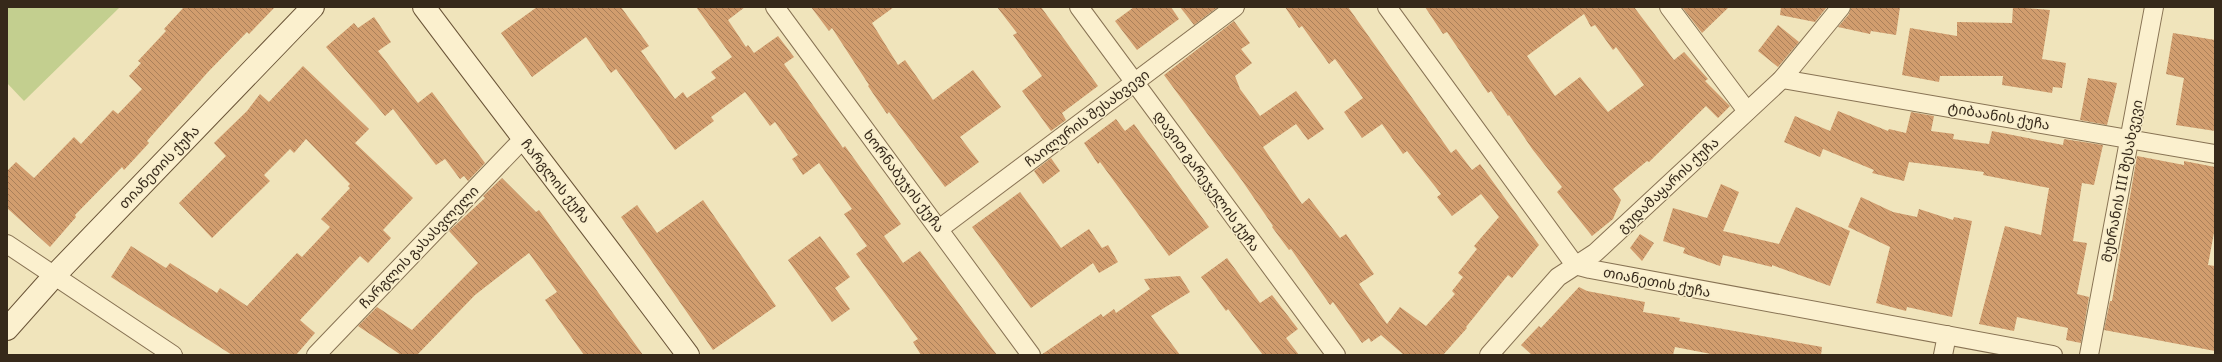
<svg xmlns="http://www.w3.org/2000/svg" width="2222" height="362" font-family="Literata,'Noto Sans Georgian',serif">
	<defs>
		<pattern id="building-back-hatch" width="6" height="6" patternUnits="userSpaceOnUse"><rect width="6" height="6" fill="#d19d6e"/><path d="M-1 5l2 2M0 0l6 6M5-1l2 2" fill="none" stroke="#aa805a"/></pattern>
	</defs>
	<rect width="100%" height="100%" fill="#f0e4bb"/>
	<!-- grass -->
	<polygon fill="#c3cf8f" points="7,7 120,7 24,101 7,83"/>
	<!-- building -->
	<g fill="url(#building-back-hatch)" fill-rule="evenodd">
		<polygon points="184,7 275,7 249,34 247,32 208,72 147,141 149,143 124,170 122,167 75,215 76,217 50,247 7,208 7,171 16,162 34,178 74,137 81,144 113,110 118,114 142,89 129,76 141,63 138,61 166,31 164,29"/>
		<polygon points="537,7 621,7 649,46 641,51 675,99 683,92 687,98 716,78 711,72 732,57 696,7 745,7 728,20 746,47 748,45 754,53 778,36 794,57 784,64 843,148 845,146 901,224 884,236 903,263 920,251 997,355 921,355 913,342 918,339 856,254 867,246 844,214 852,209 819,163 803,175 792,159 798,155 775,122 770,126 745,92 711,117 714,121 675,150 616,69 611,73 586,37 532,77 501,33"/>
		<polygon points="811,7 894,7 872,23 898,65 905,60 933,100 973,70 1001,107 960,137 979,162 945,187 889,112 887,114 868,86 869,85 832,28 829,31"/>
		<polygon points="997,7 1041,7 1098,86 1062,113 1066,120 1051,131 1022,91 1042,76 1013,35 1017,33"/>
		<polygon points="1134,7 1171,7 1179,19 1137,50 1115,21"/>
		<polygon points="1180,7 1218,7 1194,25"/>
		<polygon points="1285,7 1348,7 1451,153 1456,149 1472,170 1480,164 1539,245 1512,278 1508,275 1466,327 1467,328 1443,355 1404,355 1381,335 1371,342 1369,338 1362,343 1333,302 1330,305 1291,249 1289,250 1272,227 1273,226 1243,182 1164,75 1234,21 1250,43 1241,49 1252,63 1235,76 1240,89 1260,116 1296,91 1324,129 1308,140 1296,124 1263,147 1302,204 1309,198 1340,238 1346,234 1374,274 1359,284 1387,324 1400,307 1426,326 1455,294 1452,291 1463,277 1458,273 1477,249 1474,246 1499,217 1481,194 1452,216 1437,197 1441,194 1407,151 1403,154 1382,124 1362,138 1344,112 1363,98 1335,59 1329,64 1302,26 1299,28"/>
		<path d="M1425,7H1634L1674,60L1684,52L1708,79L1705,81L1730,106L1718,118L1706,106L1649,162L1647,161L1613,189L1621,200L1613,219L1592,236L1557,192L1562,187L1533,150L1509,115L1508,116L1491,91L1488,93L1447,32L1443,34ZM1584,14L1591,27L1595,25L1613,50L1616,47L1644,85L1608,112L1580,77L1555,96L1527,56Z"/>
		<polygon points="1682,7 1729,7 1702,33"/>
		<polygon points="1781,7 1827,7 1815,22 1780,15"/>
		<polygon points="1851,7 1900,7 1896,35 1871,31 1870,34 1838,27 1849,14"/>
		<polygon points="2013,7 2050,10 2042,59 2066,63 2062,88 2053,87 2052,93 2002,85 2003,76 1940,76 1939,82 1902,75 1910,28 1957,36 1957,22 2012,23"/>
		<polygon points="374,17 391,42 378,51 418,103 432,92 485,163 468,181 464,176 460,179 445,159 436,165 393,109 385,116 326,47 354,23 358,28"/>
		<polygon points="1778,25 1799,42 1778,67 1758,51"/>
		<polygon points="2173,33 2215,40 2215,131 2176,125 2184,78 2166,74"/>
		<polygon points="303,66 369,129 355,143 413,198 383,230 391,238 368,263 360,256 300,320 315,333 296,355 232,355 111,277 131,246 166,268 170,263 217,293 220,288 247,306 297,253 302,257 330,227 321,219 350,188 348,186 350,184 306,139 294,153 290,149 264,175 270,181 212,238 179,203 226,156 214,143 247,111 260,94 269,102"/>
		<polygon points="2088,78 2117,83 2107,125 2080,120"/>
		<polygon points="1838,111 1888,131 1889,129 1906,133 1911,112 1934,116 1931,131 1954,134 1953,139 1989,144 1992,131 2063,145 2064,139 2103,145 2094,185 2082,183 2073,241 2087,243 2077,294 2089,297 2081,343 2066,340 2068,328 2017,317 2014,331 1979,324 2005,226 2041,235 2049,188 1983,175 1984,172 1909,162 1904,181 1872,173 1874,170 1823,149 1820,157 1784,142 1795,116 1830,131"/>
		<polygon points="1116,119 1125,131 1134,124 1209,227 1169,256 1100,162 1098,164 1084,143"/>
		<polygon points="2137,156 2184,165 2184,161 2215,167 2215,227 2208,265 2215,266 2215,351 2104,330 2110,301 2112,301"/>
		<polygon points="1051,158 1060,171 1043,184 1034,171"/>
		<polygon points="502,178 536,212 539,210 643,355 584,355 545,300 557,292 529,253 475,295 417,355 401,355 358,326 377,307 412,330 478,263 449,231 485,198 483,196"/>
		<polygon points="1721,184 1739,192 1723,231 1779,244 1796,207 1850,231 1830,286 1772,265 1772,267 1723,255 1720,266 1683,253 1685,248 1663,241 1673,208 1707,218"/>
		<polygon points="1020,192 1061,248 1089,229 1102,248 1108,245 1118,262 1099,273 1093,263 1031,308 972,227"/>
		<polygon points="1861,197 1893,212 1917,217 1919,209 1953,220 1954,217 1972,221 1952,317 1907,307 1906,311 1876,303 1890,247 1848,227"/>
		<polygon points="703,200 776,306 713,350 621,217 637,205 657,233"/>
		<polygon points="1640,234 1654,243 1642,261 1630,248"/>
		<polygon points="820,236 850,277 835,288 850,309 832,322 788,260"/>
		<polygon points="1227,258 1260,303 1272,295 1298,329 1286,338 1299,355 1263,355 1228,309 1226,311 1201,277"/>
		<polygon points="1180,276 1190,292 1151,316 1180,355 1041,355 1101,314 1103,317 1114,309 1116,313 1150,289 1144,279"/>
		<polygon points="1579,287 1587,291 1645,302 1643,312 1680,318 1679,321 1822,347 1821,355 1716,355 1675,347 1673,355 1532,355 1521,345 1539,326 1541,328"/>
	</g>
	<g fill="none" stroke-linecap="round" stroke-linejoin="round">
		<!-- street casing -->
		<g stroke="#887354" stroke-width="20">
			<g id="street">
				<polyline points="775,7 1031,355"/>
				<polyline points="1079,7 1336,355"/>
				<polyline points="1387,7 1575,265 1590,269 2053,355"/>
				<polyline points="1669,7 1747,111"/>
				<polyline points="1782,79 2215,154"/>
				<polyline points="939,229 1235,7"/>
				<polyline points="7,244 173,355"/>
				<polyline points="316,355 523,139"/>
				<polyline points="1489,355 1558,277 1595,253 1782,79 1841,7"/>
				<polyline points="1943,355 1947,335"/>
				<polyline points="2089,355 2154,7"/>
			</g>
		</g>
		<!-- secondary casing -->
		<g stroke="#6a5437" stroke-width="24">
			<g id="secondary">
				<path d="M424,7C511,123 601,238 688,355"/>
				<polyline points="7,329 55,275 313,7"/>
			</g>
		</g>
		<!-- street -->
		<use href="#street" stroke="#fbf0ce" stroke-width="18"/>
		<!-- secondary -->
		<use href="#secondary" stroke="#fbf0ce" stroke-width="22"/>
	</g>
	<g text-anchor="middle" stroke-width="3" stroke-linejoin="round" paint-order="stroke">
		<!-- street labels -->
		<g font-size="14" fill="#36291a" stroke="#f7edcb">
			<text transform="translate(1999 116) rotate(10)" y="5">ტიბაანის ქუჩა</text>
			<text transform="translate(1087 118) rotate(-37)" y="5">ჩაილურის შესახვევი</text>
			<text transform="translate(159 167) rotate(-46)" y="5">თიანეთის ქუჩა</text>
			<text transform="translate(556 181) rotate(52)" y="5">ჩარგლის ქუჩა</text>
			<text transform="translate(904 181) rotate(53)" y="5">ხორნაბუჯის ქუჩა</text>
			<text transform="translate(1207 181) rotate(54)" y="5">დავით გარეჯელის ქუჩა</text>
			<text transform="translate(2122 181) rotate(-79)" y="5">მუხრანის III შესახვევი</text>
			<text transform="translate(1668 185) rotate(-43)" y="5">გუდამაყარის ქუჩა</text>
			<text transform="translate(419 247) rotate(-46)" y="5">ჩარგლის გასასვლელი</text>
			<text transform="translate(1657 282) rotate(11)" y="5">თიანეთის ქუჩა</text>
		</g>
	</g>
	<!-- border -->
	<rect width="2222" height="362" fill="none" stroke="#36291a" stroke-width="16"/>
</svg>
